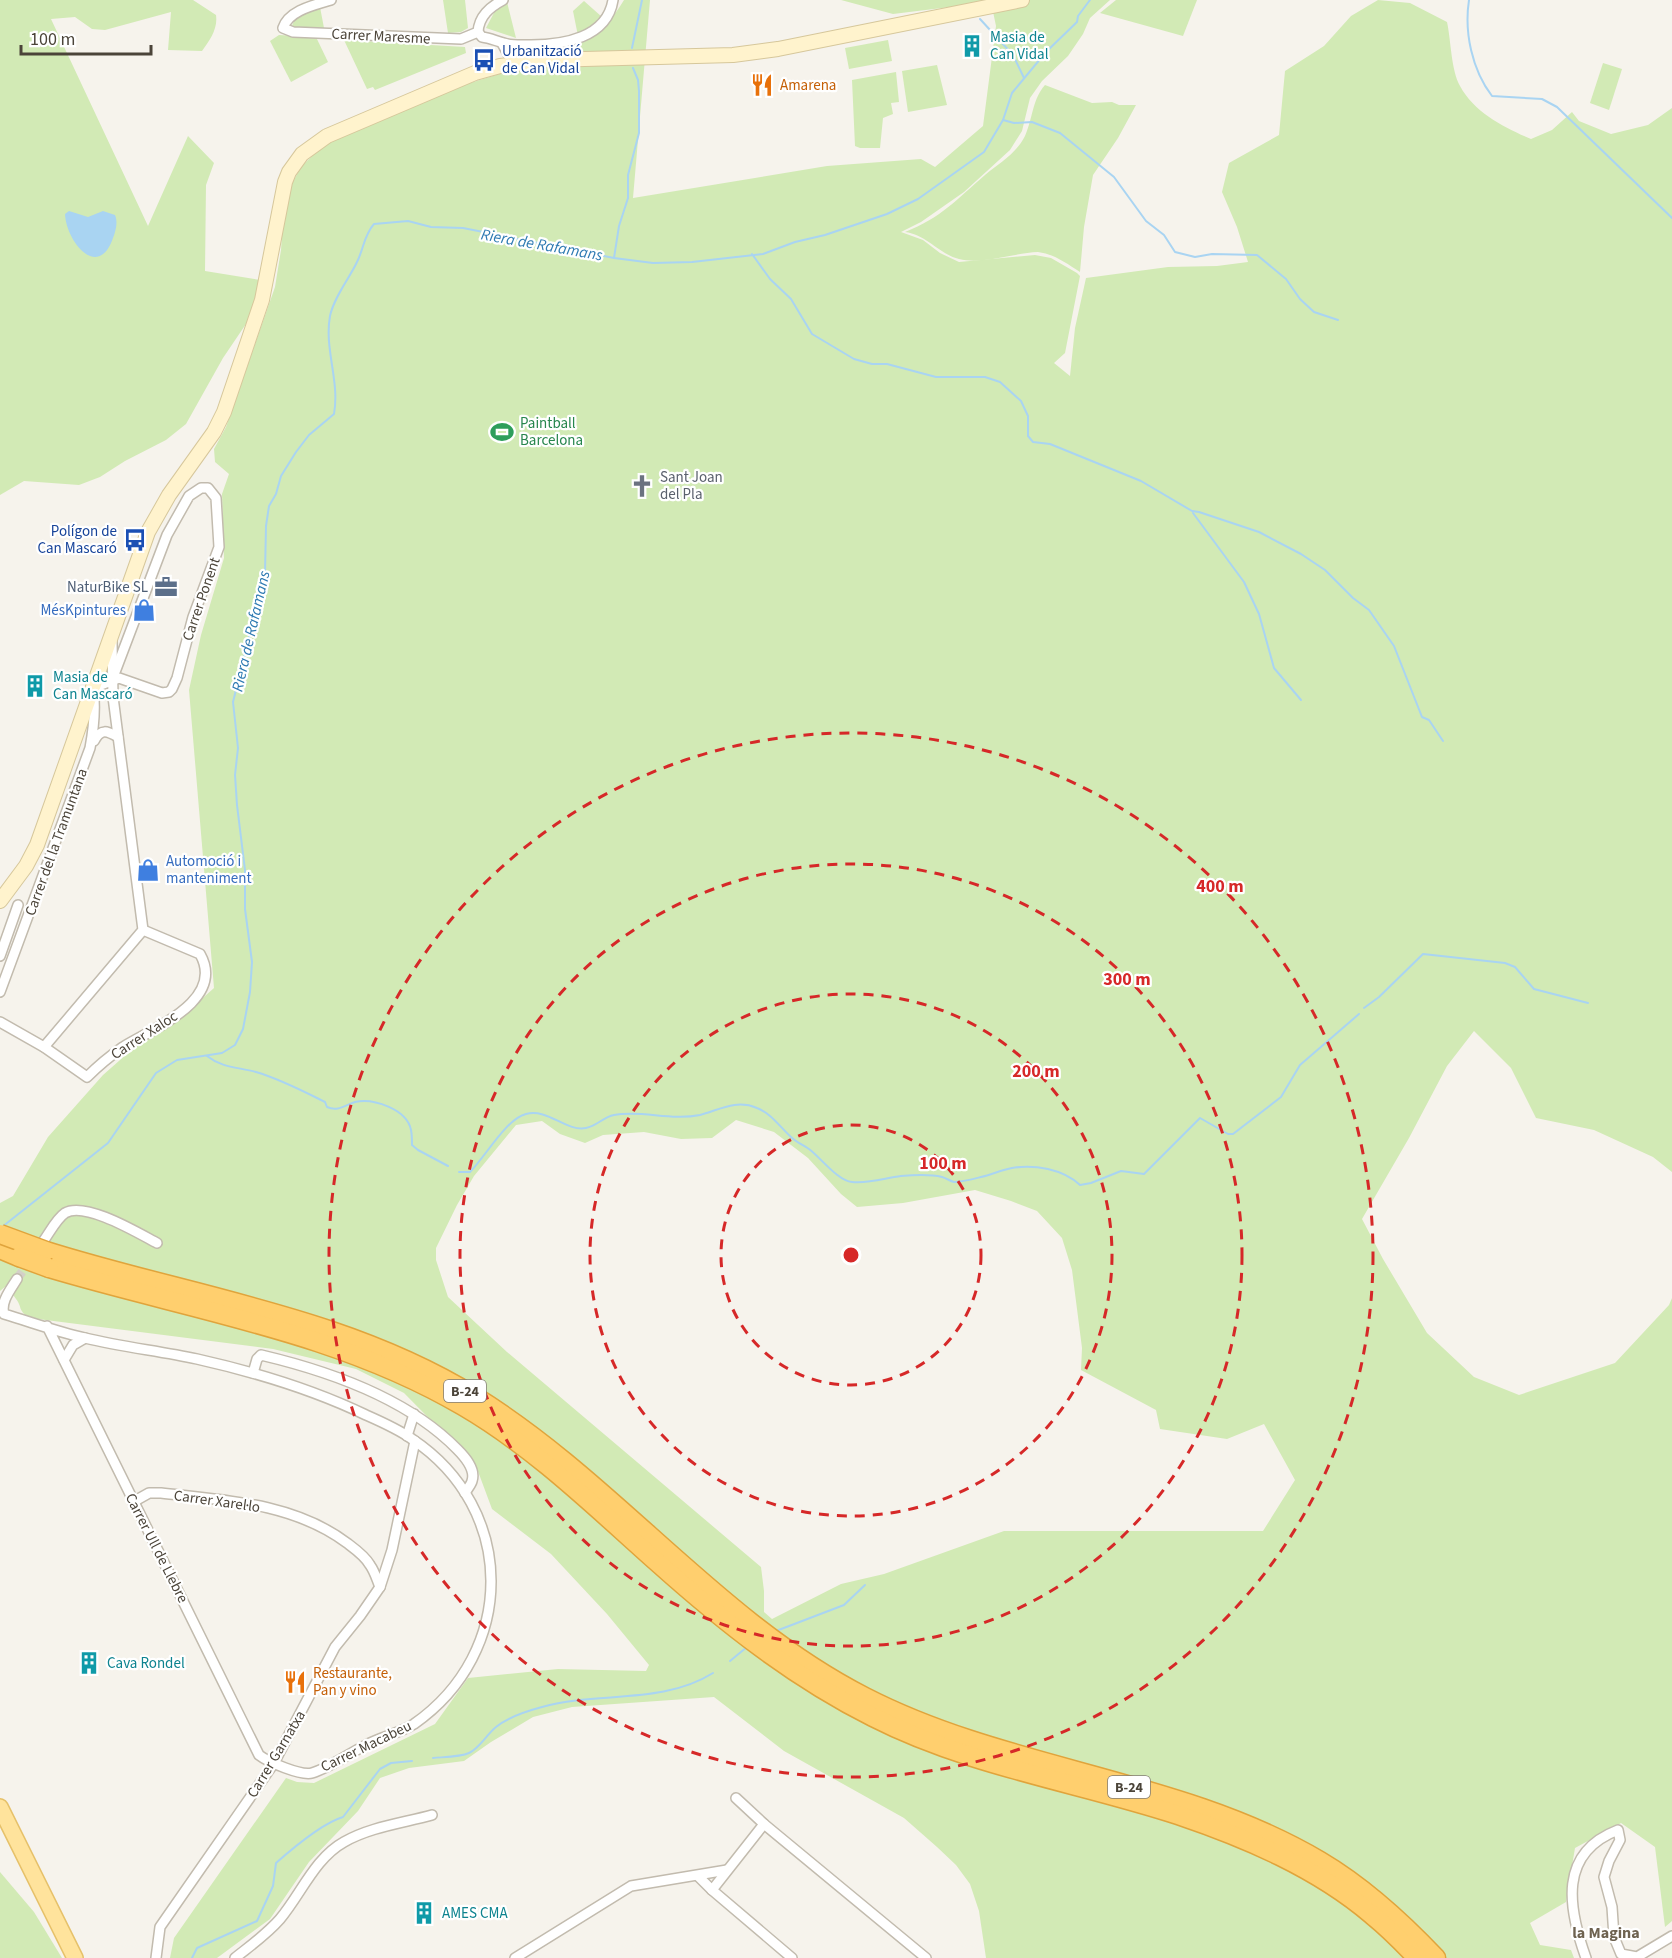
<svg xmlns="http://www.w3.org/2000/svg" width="1672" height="1958" font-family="'Source Sans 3',sans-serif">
	<rect width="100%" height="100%" fill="#f6f3ec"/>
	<!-- green -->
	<g fill="#d2eab5" fill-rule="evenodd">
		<path d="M0,0H193L216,15C218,29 210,40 202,51L168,50L171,12L105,30L92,29L75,17L51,19L148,226L188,136L214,163L206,185L205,271L260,280L248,321L223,358L186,424L166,440L125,461L100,477L79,485L24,481L0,495Z"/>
		<polygon points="443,0 465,0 468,28 461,32 448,33"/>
		<path d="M624,0H650L633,198L827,166L921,159L935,167L983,126L996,26L991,2L893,14L841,0H1110L1090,18L1083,34L1068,56L1042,81L1030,98L1022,131L1010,150L964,192L921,222L901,232L923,240L940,253L959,262L1035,255L1051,258L1077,273L1080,276L1065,353L1054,363L1070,376L1075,328L1086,278L1168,267L1217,266L1248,262L1237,227L1222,192L1229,163L1279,135L1285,71L1324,46L1351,16L1378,0L1410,3L1447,22C1451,40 1451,70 1460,86C1475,113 1503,127 1531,139L1552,130L1572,112L1579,121L1611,134L1648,125L1672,108V1172L1653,1157L1594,1130L1536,1118L1511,1068L1474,1031L1447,1066L1409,1138L1362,1219L1383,1259L1427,1333L1474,1377L1519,1395L1615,1363L1669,1305L1672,1298V1921L1665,1927L1655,1847L1621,1823L1575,1848L1566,1902L1530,1923L1540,1945L1571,1950L1574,1958H986L979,1911L970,1884L956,1865L937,1847L904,1818L784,1751L714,1697L572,1707L533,1717L491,1742L464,1761L409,1768L380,1778L358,1811L309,1862L270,1919L217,1958H170L174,1938L286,1778L297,1782L314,1783L435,1724L468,1678L558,1669L646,1671L649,1665L607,1614L551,1554L492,1509L476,1466L404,1393L356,1369L273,1349L30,1318C17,1310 23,1308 16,1299C13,1294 9,1290 6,1286L0,1291V1203L13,1196L48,1137L103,1075L145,1038L177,1021L214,988L189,690L201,635L224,558L222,494L229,474L215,462L214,449L226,427L275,287L281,250L283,219L289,189L301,167L322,146L444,91L519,68L526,49C571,47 599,43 624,0ZM736,1120L774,1132L808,1158L841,1194L857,1207L903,1203L975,1190L1011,1201L1037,1211L1062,1238L1072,1270L1082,1348L1081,1370L1156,1410L1160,1429L1227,1439L1264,1424L1295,1480L1263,1531H1004L884,1574L841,1584L772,1619L764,1612V1591L761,1567L507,1352L448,1297L436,1260V1248L457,1205L474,1176L516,1125L542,1121L560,1134L585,1143L603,1135L644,1132L681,1139L712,1138Z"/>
		<polygon points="1116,0 1197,0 1183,36 1100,13"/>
		<polygon points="584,1 602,17 578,36 573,11"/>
		<polygon points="507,2 516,38 486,28 496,9"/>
		<path d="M320,7L324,28H296L292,27C294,15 310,11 320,7Z"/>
		<polygon points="279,35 316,37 328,62 291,82 270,41"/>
		<polygon points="344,40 465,47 466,53 375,90 373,87 367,89"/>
		<polygon points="888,40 892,61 849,69 845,48"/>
		<polygon points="1603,63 1622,69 1609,110 1590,103"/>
		<polygon points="937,65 947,105 908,112 902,71"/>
		<polygon points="896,72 899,102 891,103 893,114 883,118 880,148 860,148 855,146 852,80"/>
		<path d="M1045,85L1092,103L1112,102L1119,105H1136L1118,138L1093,175L1084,227L1080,272C1066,263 1054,254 1038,252C1014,253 982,265 959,259C939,254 927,235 905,232C941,218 957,199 985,175C999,163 1016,154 1025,136C1033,118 1032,100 1045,85Z"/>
		<polygon points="0,1872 34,1912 62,1958 0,1958"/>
	</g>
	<!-- water -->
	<path fill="#a9d4f2" d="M69,211L88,217L103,211L115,215C118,222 116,230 113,238C98,281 66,241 65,214Z"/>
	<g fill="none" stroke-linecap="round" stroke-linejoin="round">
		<!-- stream -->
		<g stroke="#a9d4f2" stroke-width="2">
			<path d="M1469,0C1464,32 1472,70 1492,96L1542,99L1557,107L1672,218"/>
			<polyline points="980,19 1013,55 1024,78"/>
			<polyline points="632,48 642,0"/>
			<polyline points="1003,120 1014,123 1032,122 1060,133 1114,177 1146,221 1164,235 1175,252 1195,257 1212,254 1257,255 1286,279 1300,299 1314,312 1338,320"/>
			<polyline points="752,254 770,279 791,299 812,334 854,359 872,364 887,364 936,377 985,377 1000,382 1021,401 1028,416 1028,436 1033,442 1050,444 1141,481 1192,511 1199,512 1259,532 1301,554 1325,570 1353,598 1369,610 1394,646 1422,717 1429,720 1443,741"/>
			<polyline points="614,258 619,226 628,198 628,175 639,133 639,91 638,80 633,68"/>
			<polyline points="1193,513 1244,582 1259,614 1274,668 1301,700"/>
			<polyline points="1364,1008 1379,997 1423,954 1505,963 1515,967 1534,989 1588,1003"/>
			<path d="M207,1056C222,1068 238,1067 256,1072C280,1079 303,1091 325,1102L327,1107C338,1112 345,1105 355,1102C373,1098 407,1109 411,1130C412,1135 412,1140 412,1145L418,1150L448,1166"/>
			<path d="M459,1172H470C486,1156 506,1119 526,1114C548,1108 566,1132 586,1128C597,1126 603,1117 614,1115C642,1110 671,1121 700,1115C719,1110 736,1099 757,1108C772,1114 779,1126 791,1137C796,1142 803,1145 809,1149C821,1158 838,1181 852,1182C869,1184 885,1178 901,1176C913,1175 930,1174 942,1177C946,1178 950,1181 954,1182C962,1182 973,1179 981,1177C991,1175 1001,1170 1012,1168C1034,1164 1063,1169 1080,1185L1091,1183L1121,1171L1144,1174L1200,1118L1228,1134H1233L1281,1097L1300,1065L1359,1014"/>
			<path d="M2,1227L108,1143L156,1073L177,1060L222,1053L235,1045L243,1029L250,992L252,962L245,909V870L237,805L235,775L238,748L233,702L252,625L255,601L265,573L266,526L269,506L276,494L281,476L296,452L309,435L334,414C340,381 324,349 330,316C334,297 349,279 357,262C364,248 364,235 374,224L408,221L431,227L463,228L614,258L653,263L692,262L763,254L795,242L825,235L887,214L918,199L984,152L1003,120L1012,93L1046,52L1077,22L1078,16L1090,0"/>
			<polyline points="776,1631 844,1605 865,1585"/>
			<polyline points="730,1661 747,1647"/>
			<path d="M433,1758C443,1757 460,1757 469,1753C480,1748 487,1734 496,1727C508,1717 527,1711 542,1707C598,1691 662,1705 713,1673"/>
			<path d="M192,1958L197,1948L257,1921L273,1886L276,1863C293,1848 323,1823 343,1817L380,1769L391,1763L412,1761"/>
		</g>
		<!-- street-tunnel -->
		<polyline stroke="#d4d0c8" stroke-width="9" stroke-dasharray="9 4.5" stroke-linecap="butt" points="17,1279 31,1259"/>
		<!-- street casing -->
		<g stroke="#c2bbae" stroke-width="12">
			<g id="street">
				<path d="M331,0C315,5 289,10 283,28L293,32L461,39L478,32"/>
				<path d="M503,0C490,7 479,16 478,32L482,37C490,38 496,41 504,43C512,46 522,45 531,45C563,45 607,38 613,0"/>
				<polyline points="502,43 513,63"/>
				<path d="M94,741C101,728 107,731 118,737"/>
				<polyline points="0,956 18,905"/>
				<path d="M0,992L90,748C94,727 96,709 93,688L119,678L162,693L169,692L172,689L177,678L193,617L219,547L216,498L208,488H201L189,496L167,535L112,680"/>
				<path d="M0,1022L44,1047L87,1077C98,1066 110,1056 123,1047C154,1028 226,1000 200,954L143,930"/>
				<polyline points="44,1047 143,930 113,697 112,641"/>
				<path d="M42,1243C49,1234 56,1219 65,1213C85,1201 138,1233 157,1243"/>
				<path d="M17,1279C11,1289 0,1302 4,1314C31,1322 58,1332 85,1338C122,1347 160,1351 197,1359C255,1372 312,1389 366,1415C382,1422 398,1429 412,1439C517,1509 517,1652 414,1724C400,1733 381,1737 366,1745C350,1753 329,1768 312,1773C301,1776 268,1762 259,1755L47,1326"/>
				<polyline points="64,1360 73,1345 85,1338"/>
				<path d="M253,1373L257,1359L261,1355C329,1371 408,1399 457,1449C465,1457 476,1469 472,1481C471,1485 467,1489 465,1493"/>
				<polyline points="407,1436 414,1414"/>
				<path d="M133,1502L149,1493H161C224,1500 294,1503 347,1543C355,1549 365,1556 370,1565C375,1572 377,1580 380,1587"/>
				<polyline points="736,1798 764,1824"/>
				<polyline points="698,1876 712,1890 792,1958"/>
				<polyline points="712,1890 764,1824 926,1958"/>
				<polyline points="156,1958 160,1927 274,1763 335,1647 360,1616 380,1587 392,1550 415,1441"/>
				<path d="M235,1958C250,1946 267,1934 280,1919C301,1894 315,1858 344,1842C370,1827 403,1823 432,1815"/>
				<polyline points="515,1958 631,1886 727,1870"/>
				<path d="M1586,1958C1568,1908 1558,1853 1618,1830L1620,1840L1609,1861L1604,1877L1612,1907L1614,1937L1621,1954L1637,1957L1672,1936"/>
			</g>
		</g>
		<!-- secondary casing -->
		<g stroke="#d6c79b" stroke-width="16">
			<polyline id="secondary" points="0,901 26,866 37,845 148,532 169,495 214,432 224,412 262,300 285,182 289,172 302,154 327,136 475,73 500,66 548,60 733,55 778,49 1022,0"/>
		</g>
		<!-- primary casing -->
		<g stroke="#e6c16a" stroke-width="18">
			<polyline id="primary" points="0,1807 75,1958"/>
		</g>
		<!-- highway casing -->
		<g stroke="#e0a43c" stroke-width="21">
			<g id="highway">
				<polyline points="0,1249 19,1257"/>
				<path d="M46,1251C189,1296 344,1316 474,1396C615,1483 716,1621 865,1697C1009,1771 1180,1778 1320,1861C1364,1887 1402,1922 1436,1958"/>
				<path d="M49,1268C189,1310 335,1331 463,1406C535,1448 595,1507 658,1563C724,1622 793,1677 873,1717C969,1766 1077,1782 1178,1815C1246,1838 1317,1868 1372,1915C1388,1928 1403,1943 1417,1958"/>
			</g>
		</g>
		<!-- street -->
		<use href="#street" stroke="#fff" stroke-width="9"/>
		<!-- secondary -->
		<use href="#secondary" stroke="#fff3cd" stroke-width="14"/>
		<!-- primary -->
		<use href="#primary" stroke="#ffe39c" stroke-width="15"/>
		<!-- highway -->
		<use href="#highway" stroke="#ffcf6e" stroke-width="18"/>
		<!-- highway-bridge casing -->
		<g stroke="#e0a43c" stroke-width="21" stroke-linecap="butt">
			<g id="highway-bridge">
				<polyline points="0,1234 46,1251"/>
				<polyline points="19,1257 49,1268"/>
			</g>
		</g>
		<!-- highway-bridge -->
		<use href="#highway-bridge" stroke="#ffcf6e" stroke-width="18"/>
	</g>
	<!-- distance rings -->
	<g fill="none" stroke="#d62828" stroke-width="3" stroke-dasharray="10 8">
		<circle cx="851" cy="1255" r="130"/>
		<circle cx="851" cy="1255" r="261"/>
		<circle cx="851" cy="1255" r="391"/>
		<circle cx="851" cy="1255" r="522"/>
	</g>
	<!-- icons -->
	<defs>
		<g id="building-bare" transform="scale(1.8)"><path d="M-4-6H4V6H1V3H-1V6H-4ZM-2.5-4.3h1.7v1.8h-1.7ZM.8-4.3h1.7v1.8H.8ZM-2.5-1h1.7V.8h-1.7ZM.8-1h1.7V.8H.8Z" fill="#0f9aa8" stroke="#fff" stroke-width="2.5" paint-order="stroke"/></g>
		<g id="bus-bare" transform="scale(1.8)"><path d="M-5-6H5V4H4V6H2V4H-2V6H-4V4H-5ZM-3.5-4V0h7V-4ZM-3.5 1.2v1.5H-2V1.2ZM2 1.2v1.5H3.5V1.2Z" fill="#1a4fb4" stroke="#fff" stroke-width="2.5" paint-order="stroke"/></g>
		<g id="restaurant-bare" transform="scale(1.8)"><path d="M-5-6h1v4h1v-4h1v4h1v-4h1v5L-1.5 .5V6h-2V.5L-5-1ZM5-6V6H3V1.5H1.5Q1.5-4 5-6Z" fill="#e8710a" stroke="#fff" stroke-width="2.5" paint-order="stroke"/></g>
		<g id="stadium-bare" transform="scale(1.8)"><path d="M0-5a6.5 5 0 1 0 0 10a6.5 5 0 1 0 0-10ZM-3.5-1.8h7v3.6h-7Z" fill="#2e9e5b" stroke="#fff" stroke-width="2.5" paint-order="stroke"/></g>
		<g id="church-bare" transform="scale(1.8)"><path d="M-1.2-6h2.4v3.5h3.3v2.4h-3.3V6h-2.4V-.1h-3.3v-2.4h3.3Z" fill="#6b7280" stroke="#fff" stroke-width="2.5" paint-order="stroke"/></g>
		<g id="office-bare" transform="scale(1.8)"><path d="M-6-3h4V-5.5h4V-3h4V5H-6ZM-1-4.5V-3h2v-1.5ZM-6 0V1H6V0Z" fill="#5c6f8a" stroke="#fff" stroke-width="2.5" paint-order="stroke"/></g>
		<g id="shop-bare" transform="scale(1.8)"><path d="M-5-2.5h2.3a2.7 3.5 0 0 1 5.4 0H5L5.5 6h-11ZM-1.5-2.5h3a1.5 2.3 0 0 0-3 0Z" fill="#3f7fe0" stroke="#fff" stroke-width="2.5" paint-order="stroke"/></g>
	</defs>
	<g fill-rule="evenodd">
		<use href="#building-bare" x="972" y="46"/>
		<use href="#bus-bare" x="484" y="60"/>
		<use href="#restaurant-bare" x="762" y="85"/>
		<use href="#stadium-bare" x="502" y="432"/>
		<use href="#church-bare" x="642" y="486"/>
		<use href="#bus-bare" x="135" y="540"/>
		<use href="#office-bare" x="166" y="587"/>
		<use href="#shop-bare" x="144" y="610"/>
		<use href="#building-bare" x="35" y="686"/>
		<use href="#shop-bare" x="148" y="870"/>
		<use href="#building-bare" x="89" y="1663"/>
		<use href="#restaurant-bare" x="295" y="1682"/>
		<use href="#building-bare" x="424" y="1913"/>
	</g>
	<g text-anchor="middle" stroke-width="4.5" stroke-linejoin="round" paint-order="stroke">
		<!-- shield labels -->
		<g fill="#fff" stroke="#817c74" stroke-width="1.5">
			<rect x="444" y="1380" width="42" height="22" rx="4.5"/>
			<rect x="1108" y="1776" width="42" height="22" rx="4.5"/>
		</g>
		<g font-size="14" font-weight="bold" fill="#4b4439">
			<text x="465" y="1396">B-24</text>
			<text x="1129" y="1792">B-24</text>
		</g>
		<!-- street labels -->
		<g font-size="15" fill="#4b4439" stroke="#fff">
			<text transform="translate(381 36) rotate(3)" y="5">Carrer Maresme</text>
			<text transform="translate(201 599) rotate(-71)" y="5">Carrer Ponent</text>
			<text transform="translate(56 842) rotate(-70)" y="5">Carrer del la Tramuntana</text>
			<text transform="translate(144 1035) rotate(-33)" y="5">Carrer Xaloc</text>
			<text transform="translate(217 1501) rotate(8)" y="5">Carrer Xarel·lo</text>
			<text transform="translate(157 1548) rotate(63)" y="5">Carrer Ull de Llebre</text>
			<text transform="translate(366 1746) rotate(-26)" y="5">Carrer Macabeu</text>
			<text transform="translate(276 1754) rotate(-59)" y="5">Carrer Garnatxa</text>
		</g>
		<!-- culture labels -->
		<g font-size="15" fill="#0d838f" stroke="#fff" text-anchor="start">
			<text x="990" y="42">Masia de<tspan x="990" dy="17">Can Vidal</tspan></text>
			<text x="53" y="682">Masia de<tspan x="53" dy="17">Can Mascaró</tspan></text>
			<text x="107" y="1668">Cava Rondel</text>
			<text x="442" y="1918">AMES CMA</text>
		</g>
		<!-- transit labels -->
		<g font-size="15" fill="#164399" stroke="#fff" text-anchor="start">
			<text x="502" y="56">Urbanització<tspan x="502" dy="17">de Can Vidal</tspan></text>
			<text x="117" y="536" text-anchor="end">Polígon de<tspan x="117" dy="17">Can Mascaró</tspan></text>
		</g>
		<!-- food labels -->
		<g font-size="15" fill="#c56008" stroke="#fff" text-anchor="start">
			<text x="780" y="90">Amarena</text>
			<text x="313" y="1678">Restaurante,<tspan x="313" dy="17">Pan y vino</tspan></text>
		</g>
		<!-- leisure labels -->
		<g font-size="15" fill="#27864d" stroke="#fff" text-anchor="start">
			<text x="520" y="428">Paintball<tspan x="520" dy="17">Barcelona</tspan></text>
		</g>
		<!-- worship labels -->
		<g font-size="15" fill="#5b616d" stroke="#fff" text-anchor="start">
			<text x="660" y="482">Sant Joan<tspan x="660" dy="17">del Pla</tspan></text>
		</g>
		<!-- service labels -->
		<g font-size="15" fill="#4e5e75" stroke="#fff" text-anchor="end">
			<text x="148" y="592">NaturBike SL</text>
		</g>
		<!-- shop labels -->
		<g font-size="15" fill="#366cbe" stroke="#fff" text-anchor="end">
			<text x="126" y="615">MésKpintures</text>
			<text x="166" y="866" text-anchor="start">Automoció i<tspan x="166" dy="17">manteniment</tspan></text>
		</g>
		<!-- water labels -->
		<g font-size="16" font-style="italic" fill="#2e7ab2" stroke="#fff">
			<text transform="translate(542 244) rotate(10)" y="6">Riera de Rafamans</text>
			<text transform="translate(250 631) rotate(-77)" y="6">Riera de Rafamans</text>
		</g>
		<!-- neighbourhood labels -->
		<g font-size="16" font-weight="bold" fill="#6e6250" stroke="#fff">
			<text x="1606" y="1938">la Magina</text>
		</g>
	</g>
	<circle cx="851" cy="1255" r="9" fill="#d62828" stroke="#fff" stroke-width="3"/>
	<g font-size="18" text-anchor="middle" font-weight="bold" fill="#d62828" stroke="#fff" stroke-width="4.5" stroke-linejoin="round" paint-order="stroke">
		<text x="1220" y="892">400 m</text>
		<text x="1127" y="985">300 m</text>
		<text x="1036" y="1077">200 m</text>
		<text x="943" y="1169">100 m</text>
	</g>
	<!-- scale -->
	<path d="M21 45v9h130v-9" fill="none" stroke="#4b4439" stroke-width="3"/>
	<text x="30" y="45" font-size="18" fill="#4b4439" stroke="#ffffff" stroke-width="4.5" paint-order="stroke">100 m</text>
</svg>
